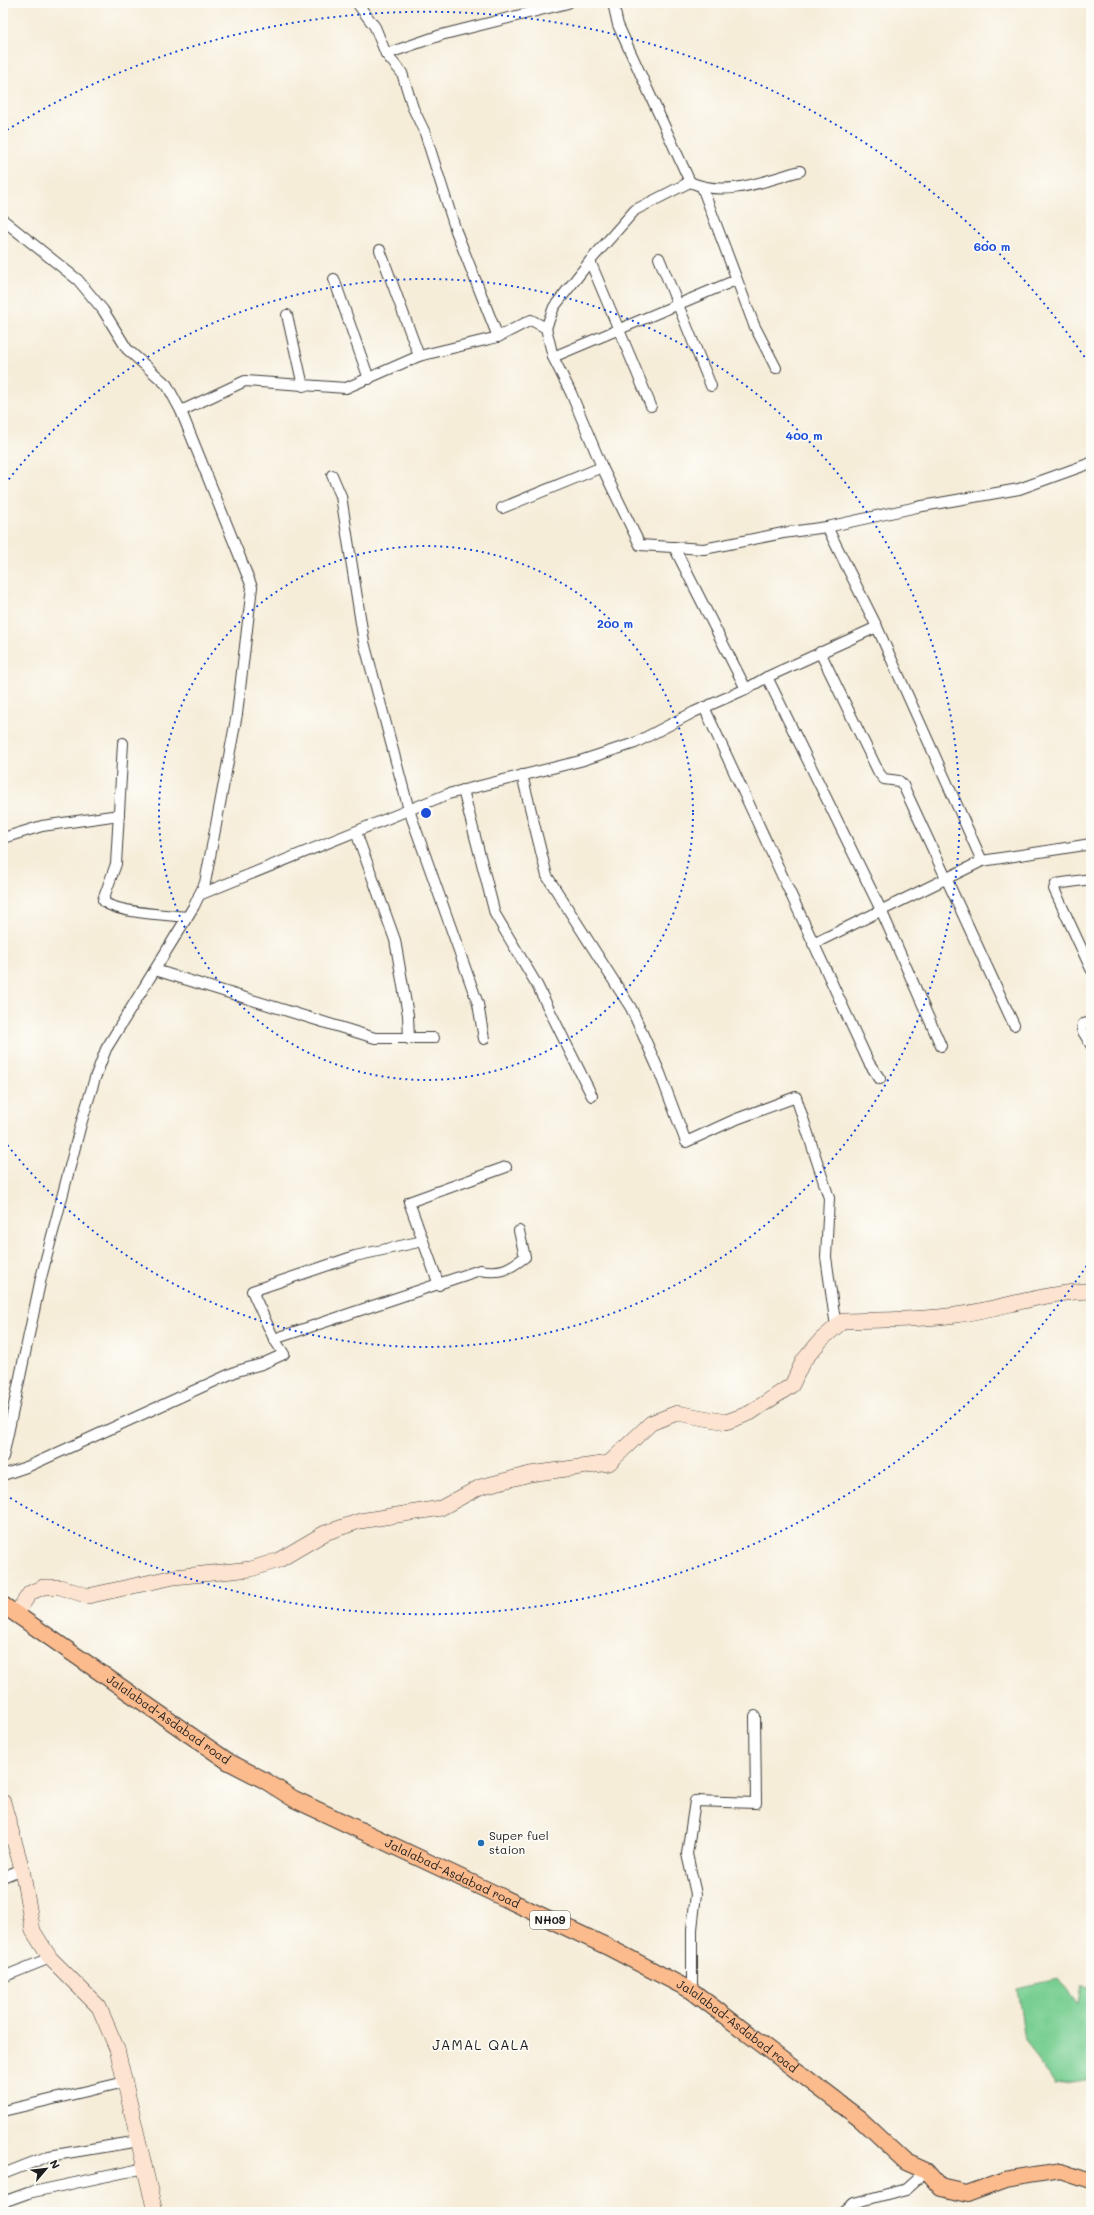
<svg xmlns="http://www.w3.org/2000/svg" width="1094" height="2215" font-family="Mali,sans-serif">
	<rect width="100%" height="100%" fill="#fdfcf7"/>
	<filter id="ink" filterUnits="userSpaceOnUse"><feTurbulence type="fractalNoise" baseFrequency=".025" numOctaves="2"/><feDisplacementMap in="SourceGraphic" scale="8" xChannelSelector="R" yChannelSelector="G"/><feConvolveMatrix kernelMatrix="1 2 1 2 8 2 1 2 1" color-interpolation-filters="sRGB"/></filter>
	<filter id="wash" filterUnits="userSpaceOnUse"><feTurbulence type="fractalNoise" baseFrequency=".012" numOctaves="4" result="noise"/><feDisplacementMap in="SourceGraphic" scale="16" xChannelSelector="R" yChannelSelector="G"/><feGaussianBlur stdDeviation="0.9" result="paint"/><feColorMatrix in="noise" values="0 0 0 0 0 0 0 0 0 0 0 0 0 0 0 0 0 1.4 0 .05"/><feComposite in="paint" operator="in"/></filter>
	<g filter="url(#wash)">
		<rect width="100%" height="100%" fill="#f6edd9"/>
		<!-- green -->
		<polygon fill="#79cf93" stroke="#4a7658" points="1058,1979 1078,2005 1081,1986 1091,1987 1091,2079 1054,2085 1025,2040 1017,1988"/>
	</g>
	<g filter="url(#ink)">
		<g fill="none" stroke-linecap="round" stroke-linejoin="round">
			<!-- street casing -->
			<g stroke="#3d3b38" stroke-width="12">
				<g id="street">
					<polyline points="357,3 375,27 386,54 402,73 413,108 425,133 456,231 498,337"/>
					<polyline points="613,3 618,25 690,182"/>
					<polyline points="386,54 441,35 568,3"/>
					<polyline points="702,187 754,325 776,368"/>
					<polyline points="3,220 78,280 103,310 127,349 167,385 181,411 252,587 237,714 205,883 194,906 106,1049 95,1078 81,1124 41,1278 3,1457"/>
					<polyline points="380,250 419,356"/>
					<polyline points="659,258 711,386"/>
					<polyline points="590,261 651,406"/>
					<polyline points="334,279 369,379"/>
					<polyline points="287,315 303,386"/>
					<path d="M546,328L554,307L590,261L635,210L690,182C725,198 764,181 800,171"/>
					<polyline points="553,357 736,280"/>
					<polyline points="181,411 245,381 346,388 419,356 498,337 531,320 546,328 553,357 571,393 602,467 640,545 704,549 783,533 827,527 917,507 1019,489 1091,463"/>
					<polyline points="332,475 341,496 364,642 409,810 478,1004 484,1039"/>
					<polyline points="502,508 602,467"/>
					<polyline points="674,547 746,689"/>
					<polyline points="877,627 982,861"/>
					<polyline points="820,652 879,773 884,779 899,781 903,785 1014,1025"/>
					<polyline points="767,677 881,910 941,1046"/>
					<polyline points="704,707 869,1063 880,1079"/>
					<path d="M123,743L116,864L103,900C111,913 171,915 187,917"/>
					<polyline points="522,775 547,876 631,1008 660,1073 686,1142 734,1120 796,1097 829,1198 826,1257 836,1327"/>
					<polyline points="463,790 495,914 537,985 592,1096"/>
					<polyline points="356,832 395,940 408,1015 409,1039"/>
					<polyline points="3,838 42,826 119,815"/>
					<polyline points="1091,879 1056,884 1054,889 1091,969"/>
					<polyline points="199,895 448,794 580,761 635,743 694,712 746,689 767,677 877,627 827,527"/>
					<polyline points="813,944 982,861 1091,844"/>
					<polyline points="155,970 375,1038 434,1038"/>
					<polyline points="1091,1022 1083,1024 1082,1030 1091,1045"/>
					<polyline points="439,1285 409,1202 506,1167"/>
					<path d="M274,1339L480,1270C501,1274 509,1269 525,1257L519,1231"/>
					<polyline points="3,1475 29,1466 237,1371 262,1364 284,1354 274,1339 252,1291 355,1256 423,1241"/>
					<polyline points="3,1877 22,1869"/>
					<polyline points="3,1977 50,1958"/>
					<polyline points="692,1991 692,1929 696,1894 687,1854 695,1801 756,1803 755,1716"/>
					<polyline points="3,2111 125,2082"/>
					<polyline points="3,2174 49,2156 139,2141"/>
					<polyline points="3,2202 28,2193 145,2168"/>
					<polyline points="843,2212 854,2203 906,2189 926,2171"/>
				</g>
			</g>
			<!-- secondary casing -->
			<g stroke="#3d3b38" stroke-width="16">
				<g id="secondary">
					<path d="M16,1614L30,1593L43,1587H60L88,1596L174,1577L251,1569L279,1560L325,1533L360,1521L441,1508L480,1487L530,1474L609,1463L651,1423L677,1413L726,1422L750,1413L792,1385L803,1361L822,1339L843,1321C881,1320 919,1320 956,1315C1001,1309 1045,1292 1091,1291"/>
					<polyline points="3,1802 22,1869 33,1931 50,1958 99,2007 117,2049 155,2212"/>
				</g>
			</g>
			<!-- primary casing -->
			<g stroke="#3d3b38" stroke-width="18">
				<g id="primary">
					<path id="s1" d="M3,1605L229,1762L264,1780L294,1799L608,1947L692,1991L860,2119L906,2162L926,2171L941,2188L967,2194L1005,2180L1061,2171L1091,2181"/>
				</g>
			</g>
			<!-- street -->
			<use href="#street" stroke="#fff" stroke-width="10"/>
			<!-- secondary -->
			<use href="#secondary" stroke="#fde4d1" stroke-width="15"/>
			<!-- primary -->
			<use href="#primary" stroke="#fbbb8d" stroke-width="16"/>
		</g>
	</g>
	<!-- distance rings -->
	<g fill="none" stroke="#1d4ed8" stroke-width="2" stroke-dasharray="2 4">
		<circle cx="426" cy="813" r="267"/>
		<path d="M5 484A534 534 0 1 1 5 1142"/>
		<path d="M1090 1261A801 801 0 0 1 7 1496M7 130A801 801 0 0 1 1090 365"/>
	</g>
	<!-- markers -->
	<circle fill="#1f6fb2" stroke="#fdfcf7" stroke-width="1.5" cx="481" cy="1843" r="4"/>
	<g text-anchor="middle" stroke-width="3.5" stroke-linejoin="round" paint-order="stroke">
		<!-- shield labels -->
		<rect fill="#fdfcf7" stroke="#605f5e" stroke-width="1" x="530" y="1911" width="40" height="18" rx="3"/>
		<g font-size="11" font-weight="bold" fill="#1c1c1c">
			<text x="550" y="1924">NH09</text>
		</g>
		<!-- street labels -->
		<g font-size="12" fill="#1c1c1c" stroke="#fdfcf7">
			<text dy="4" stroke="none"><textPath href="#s1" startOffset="201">Jalalabad-Asdabad road</textPath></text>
			<text dy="4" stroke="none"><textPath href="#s1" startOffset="525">Jalalabad-Asdabad road</textPath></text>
			<text dy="4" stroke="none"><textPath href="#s1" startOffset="849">Jalalabad-Asdabad road</textPath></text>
		</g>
		<!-- poi labels -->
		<g font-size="12" fill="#1c1c1c" stroke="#fdfcf7" text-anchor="start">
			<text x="489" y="1840">Super fuel<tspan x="489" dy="14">staion</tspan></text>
		</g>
		<!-- quarter labels -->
		<g font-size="14" letter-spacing="1" fill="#1c1c1c" stroke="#fdfcf7">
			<text x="481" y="2050">JAMAL QALA</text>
		</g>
	</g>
	<circle cx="426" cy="813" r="6" fill="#1d4ed8" stroke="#fdfcf7" stroke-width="2"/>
	<g font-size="12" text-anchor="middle" font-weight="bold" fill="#1d4ed8" stroke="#fdfcf7" stroke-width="3.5" stroke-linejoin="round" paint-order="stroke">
		<text x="992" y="251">600 m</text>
		<text x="804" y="440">400 m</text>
		<text x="615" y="628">200 m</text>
	</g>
	<!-- margin -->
	<rect width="1094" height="2215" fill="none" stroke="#fdfcf7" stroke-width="16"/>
	<!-- north arrow -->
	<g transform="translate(46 2169) rotate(62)" stroke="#fdfcf7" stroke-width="3" paint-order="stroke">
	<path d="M0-3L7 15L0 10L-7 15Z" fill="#1c1c1c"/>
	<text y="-6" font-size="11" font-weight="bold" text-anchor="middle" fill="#1c1c1c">N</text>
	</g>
</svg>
